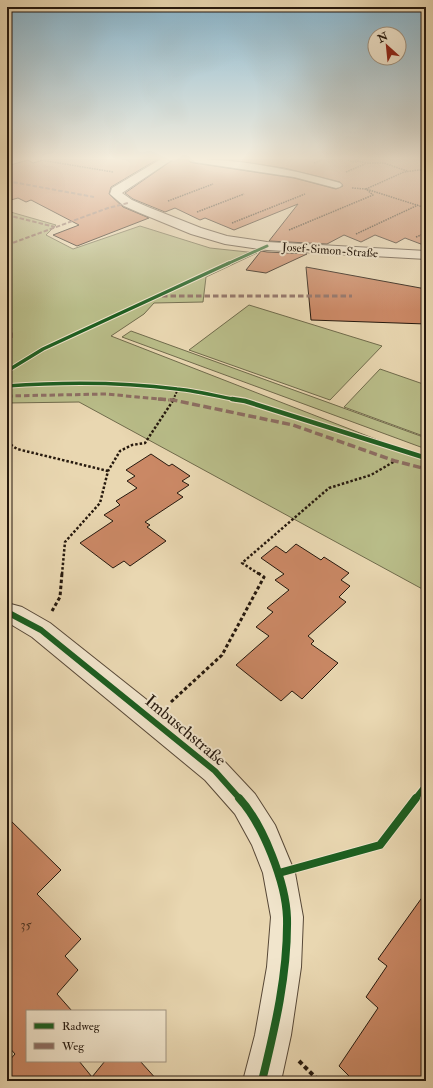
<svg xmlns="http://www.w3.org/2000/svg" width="433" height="1088" font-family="'IM FELL Double Pica',serif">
	<rect width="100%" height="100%" fill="#e9d7b1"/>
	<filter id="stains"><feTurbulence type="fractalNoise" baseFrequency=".005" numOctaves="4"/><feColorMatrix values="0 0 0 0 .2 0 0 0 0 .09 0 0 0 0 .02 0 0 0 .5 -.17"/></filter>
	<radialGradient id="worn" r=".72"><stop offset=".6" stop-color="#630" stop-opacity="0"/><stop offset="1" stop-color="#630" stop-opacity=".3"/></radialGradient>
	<!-- green -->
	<g fill="#b9bd89" stroke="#706b4c">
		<polygon points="7,211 56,225 46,235 73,249 140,226 210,248 257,253 206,277 203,302 154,303 144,314 111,336 406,451 426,455 426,591 79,402 7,403"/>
		<polygon points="249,305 382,346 330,400 189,350"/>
		<polygon points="131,331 426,438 426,449 122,337"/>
		<polygon points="380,369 426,385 426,437 344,407"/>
	</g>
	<!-- building -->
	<g fill="#ca8865" stroke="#26190e">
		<polygon points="47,159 158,159 111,187 109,194 123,207 149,218 77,246 53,235 79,225 31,200 26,202 18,198 7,201 7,166 28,160 33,163"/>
		<polygon points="174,159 188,159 190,162 194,163 294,178 336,189 343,186 340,182 284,168 221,159 426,159 426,246 405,238 396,243 375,235 361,242 344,235 327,244 269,241 298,204 234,230 205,218 200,220 175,208 165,212 133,199 125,193"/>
		<polygon points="261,251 267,252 307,254 266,273 246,270"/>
		<polygon points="306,267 426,289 426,324 311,320"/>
		<polygon points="151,454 169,466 172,464 190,476 182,481 189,485 177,493 183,497 145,522 150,525 147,527 166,541 130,566 124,561 113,568 80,543 113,521 104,515 120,505 116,501 137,488 127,481 135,476 126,470"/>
		<polygon points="296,544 321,560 324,557 349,573 341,580 350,586 339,597 346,602 308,636 314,641 311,644 338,663 302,699 292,691 281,701 236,665 269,636 256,627 273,612 267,608 289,590 275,580 284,574 261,558 276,546 286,553"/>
		<polygon points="7,817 61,870 37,894 81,939 65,956 78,970 57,994 72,1011 27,1011 27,1061 79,1061 92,1077 105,1061 140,1061 158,1081 7,1081 7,1063 15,1054 7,1045"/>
		<polygon points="426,892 426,1081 354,1081 339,1066 378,1008 366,997 387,966 378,959"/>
	</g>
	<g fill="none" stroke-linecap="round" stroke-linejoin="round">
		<!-- minor casing -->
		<g stroke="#574837" stroke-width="2">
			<g id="minor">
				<polygon points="161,159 173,159 122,193 132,200 148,207 201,228 227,236 267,242 426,251 426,259 267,250 225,244 191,234 140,213 124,206 110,194 112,188"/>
				<path d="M189,159C240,159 291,169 340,183L342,185L340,187L336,188L294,177L194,162L190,161Z"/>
				<polygon points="7,603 22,607 50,623 225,762 255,794 275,825 295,873 303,917 301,967 291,1035 281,1081 243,1081 255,1035 267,967 271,917 263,873 252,845 235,814 205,780 32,637 7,622"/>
			</g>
		</g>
		<!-- path-far4 -->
		<g stroke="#26190e" stroke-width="1.5" stroke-dasharray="1.5 1" stroke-linecap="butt">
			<polyline points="35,159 113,172"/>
			<polyline points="343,159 355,162 358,161"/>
			<polyline points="350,159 366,163 384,163 407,171"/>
			<polyline points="314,163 323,159"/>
			<polyline points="346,172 365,164"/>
			<polyline points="352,188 366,189 426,208"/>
			<polyline points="168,201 213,184"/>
			<polyline points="197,212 244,194"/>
			<polyline points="232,223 305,194"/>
			<polyline points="289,230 373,195 366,189 404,172 426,169"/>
			<polyline points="356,234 418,205"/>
			<polyline points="416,237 426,233"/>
		</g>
		<!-- path-far3 -->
		<polyline stroke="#26190e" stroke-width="2" stroke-dasharray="2 1.5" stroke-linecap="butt" points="173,400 178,389"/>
		<!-- path-far2 -->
		<g stroke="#26190e" stroke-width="2.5" stroke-dasharray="2.5 2" stroke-linecap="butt">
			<polyline points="7,442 17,449 108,471"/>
			<polyline points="62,574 65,542 100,503 108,471 120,451 132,445 145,443 174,399"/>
			<polyline points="259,574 242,563 329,488 371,475 395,461"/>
		</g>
		<!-- path-far1 -->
		<g stroke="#26190e" stroke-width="3" stroke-dasharray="3.5 2.5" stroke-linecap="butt">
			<polyline points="52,611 60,597 62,573"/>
			<polyline points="171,702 222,655 264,577 258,573"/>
		</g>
		<!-- path -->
		<polyline stroke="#26190e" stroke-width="4" stroke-dasharray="4.5 3" stroke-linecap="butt" points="299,1061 319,1081"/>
		<!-- minor -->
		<use href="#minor" fill="#f1e5cc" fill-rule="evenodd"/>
		<!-- quiet-far2 -->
		<g stroke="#8d6e63" stroke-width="2" stroke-dasharray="4.5 2" stroke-linecap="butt">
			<polyline points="7,181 94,197"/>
			<polyline points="7,215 55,227"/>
			<polyline points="7,245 108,208 128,203"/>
		</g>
		<!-- quiet-far1 -->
		<g stroke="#8d6e63" stroke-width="3" stroke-dasharray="5.5 3" stroke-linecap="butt">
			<polyline points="162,296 352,296"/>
			<path d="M7,316C12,328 13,340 7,352"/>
			<polyline points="7,396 106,394 169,400"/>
		</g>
		<!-- quiet -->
		<polyline stroke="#8d6e63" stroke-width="3.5" stroke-dasharray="8 3.5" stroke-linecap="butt" points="158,399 173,400 293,425 395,461 426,469"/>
		<!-- cycleway-far4 casing -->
		<g stroke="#f1e5cc" stroke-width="4.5">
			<polyline id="cycleway-far4" points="227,264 267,246"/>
		</g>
		<!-- cycleway-far3 casing -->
		<g stroke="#f1e5cc" stroke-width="5.5">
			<g id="cycleway-far3">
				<polyline points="7,371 43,349 229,263"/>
				<path d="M7,386C64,382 121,382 177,389C197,391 217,396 237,400"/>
			</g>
		</g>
		<!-- cycleway-far2 casing -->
		<g stroke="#f1e5cc" stroke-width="7">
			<polyline id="cycleway-far2" points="232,399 245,401 426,458"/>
		</g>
		<!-- cycleway-far1 casing -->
		<g stroke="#f1e5cc" stroke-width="8">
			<g id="cycleway-far1">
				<polyline points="7,612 41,630 215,771 240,799"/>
				<polyline points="415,799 426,785"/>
			</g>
		</g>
		<!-- cycleway casing -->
		<g stroke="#f1e5cc" stroke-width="10">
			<g id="cycleway">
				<path d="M239,798C263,824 286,883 287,918C288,973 275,1028 262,1081"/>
				<polyline points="279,873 380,845 416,798"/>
			</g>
		</g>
		<!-- cycleway-far4 -->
		<use href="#cycleway-far4" stroke="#1b5e20" stroke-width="3"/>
		<!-- cycleway-far3 -->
		<use href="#cycleway-far3" stroke="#1b5e20" stroke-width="3.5"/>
		<!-- cycleway-far2 -->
		<use href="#cycleway-far2" stroke="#1b5e20" stroke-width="4.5"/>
		<!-- cycleway-far1 -->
		<use href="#cycleway-far1" stroke="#1b5e20" stroke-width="6"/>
		<!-- cycleway -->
		<use href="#cycleway" stroke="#1b5e20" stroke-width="8"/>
	</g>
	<!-- sky -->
	<linearGradient id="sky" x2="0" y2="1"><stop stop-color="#87b6cf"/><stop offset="0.51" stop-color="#f5eddc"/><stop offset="1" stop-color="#f5eddc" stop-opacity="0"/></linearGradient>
	<rect width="433" height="311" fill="url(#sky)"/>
	<g text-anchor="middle" stroke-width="4" stroke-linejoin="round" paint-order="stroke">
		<!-- far-street labels -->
		<g font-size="12" fill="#26190e" stroke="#f1e5cc">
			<text transform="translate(330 250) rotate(4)" y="4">Josef-Simon-Straße</text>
		</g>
		<!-- near-number labels -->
		<g font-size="14" fill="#4f3524">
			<text x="26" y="929">35</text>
		</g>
		<!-- near-street labels -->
		<g font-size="17" fill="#26190e" stroke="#f1e5cc">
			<text transform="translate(186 730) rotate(40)" y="6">Imbuschstraße</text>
		</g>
	</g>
	<!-- margin -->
	<rect width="433" height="1088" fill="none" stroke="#e9d7b1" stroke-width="24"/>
	<rect x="8" y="8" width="417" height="1072" fill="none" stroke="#26190e" stroke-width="2"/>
	<rect x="12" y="12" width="409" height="1064" fill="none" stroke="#26190e"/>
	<!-- legend -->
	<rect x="26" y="1010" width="140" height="52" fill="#f1e5cc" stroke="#a09380"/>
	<rect x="34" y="1023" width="20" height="6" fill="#1b5e20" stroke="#a09380"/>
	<text x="62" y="1030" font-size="12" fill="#26190e">Radweg</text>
	<rect x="34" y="1043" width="20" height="6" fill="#8d6e63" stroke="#a09380"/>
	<text x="62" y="1050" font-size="12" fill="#26190e">Weg</text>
	<!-- north arrow -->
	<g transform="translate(387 46) rotate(333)"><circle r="19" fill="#f1e5cc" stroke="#a09380"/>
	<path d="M0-3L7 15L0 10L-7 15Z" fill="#8f2418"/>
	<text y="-6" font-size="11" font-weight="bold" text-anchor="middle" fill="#26190e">N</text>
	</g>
	<rect width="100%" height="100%" filter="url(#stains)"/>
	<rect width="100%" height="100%" fill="url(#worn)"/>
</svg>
